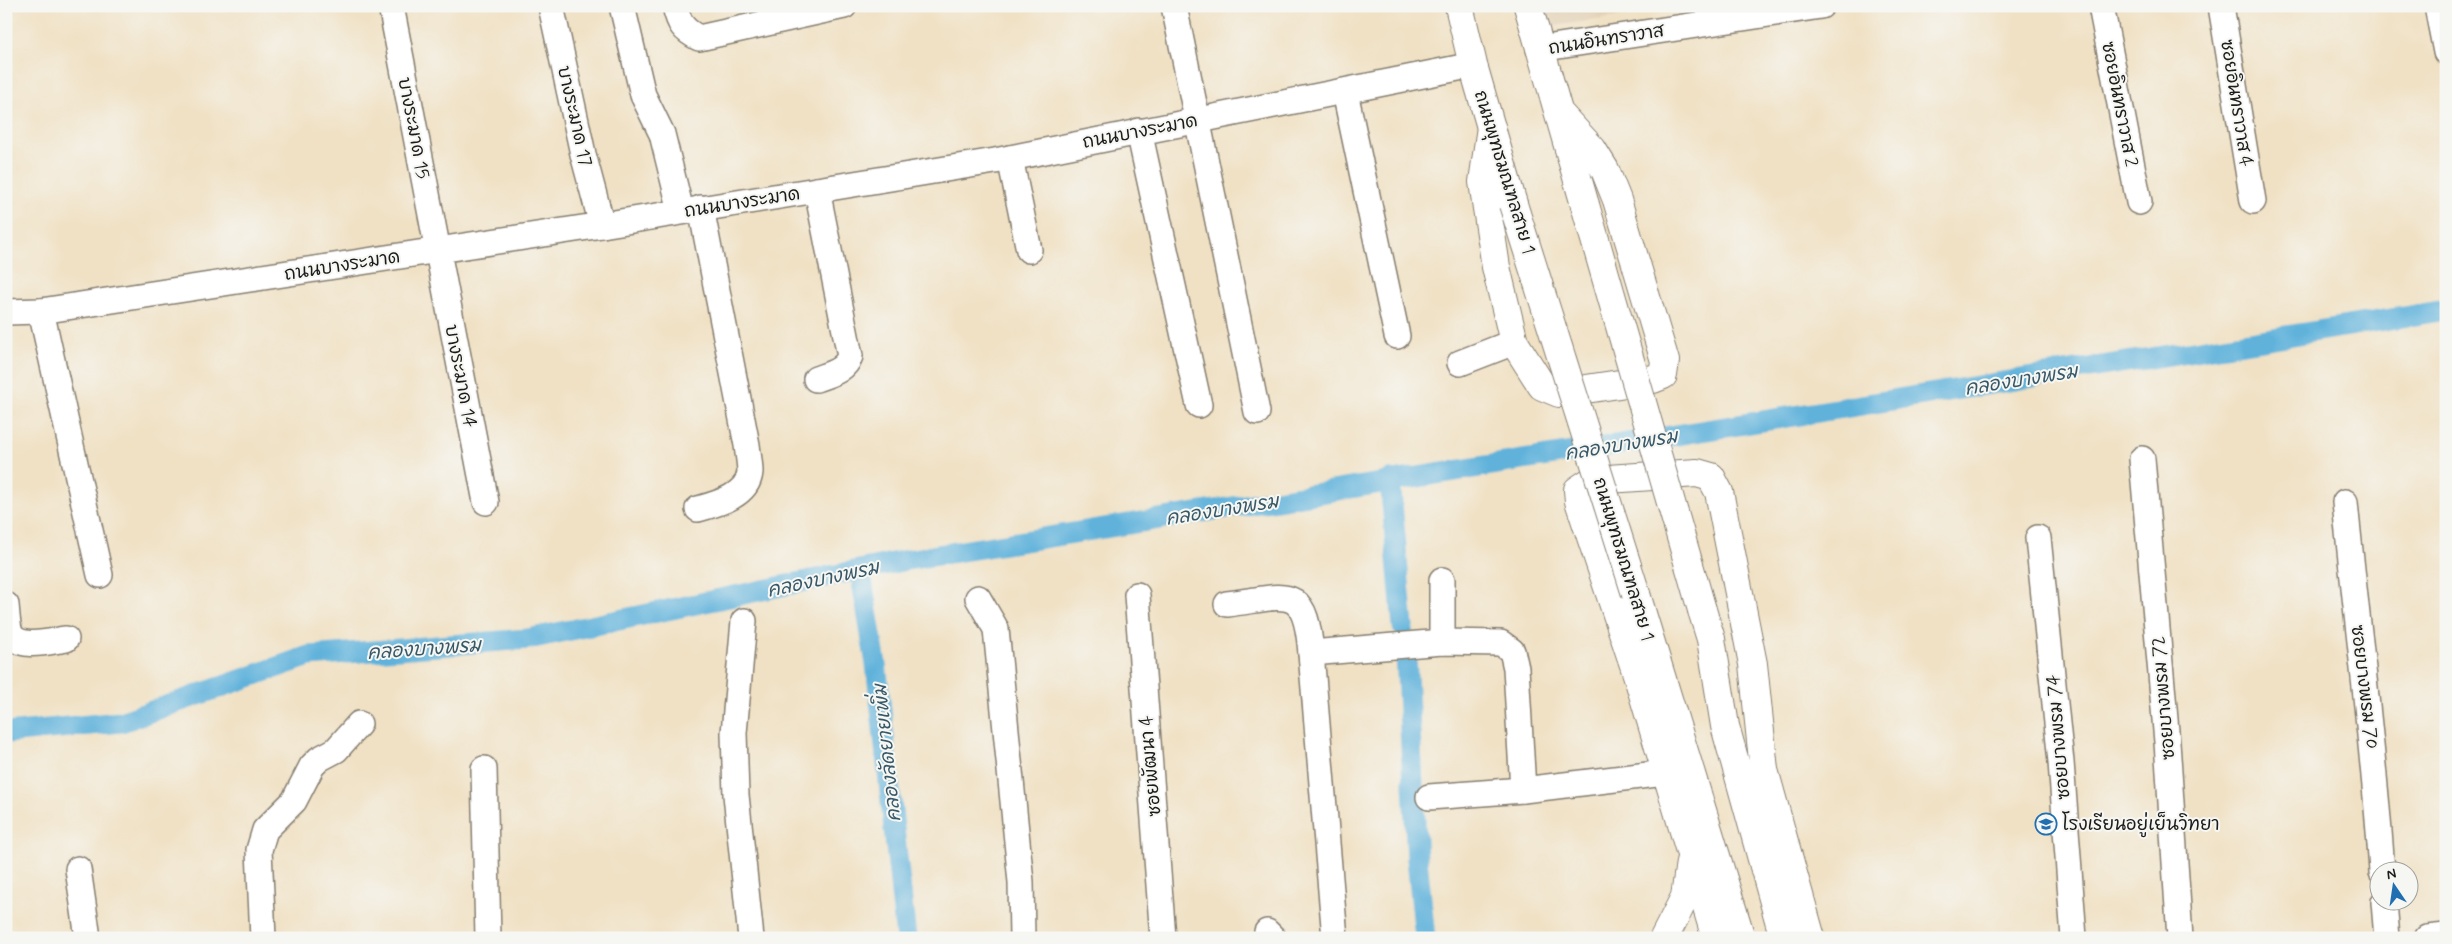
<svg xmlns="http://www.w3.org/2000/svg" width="2452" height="944" font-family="Mynerve,'Playpen Sans Thai',sans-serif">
	<rect width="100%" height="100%" fill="#f6f6f2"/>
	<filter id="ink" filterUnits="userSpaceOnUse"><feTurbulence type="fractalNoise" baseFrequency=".02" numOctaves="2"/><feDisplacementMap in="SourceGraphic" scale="10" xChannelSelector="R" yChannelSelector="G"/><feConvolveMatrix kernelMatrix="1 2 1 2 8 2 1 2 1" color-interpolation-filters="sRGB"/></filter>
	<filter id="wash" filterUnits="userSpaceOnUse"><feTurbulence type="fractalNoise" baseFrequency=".0096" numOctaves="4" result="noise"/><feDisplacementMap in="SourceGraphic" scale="20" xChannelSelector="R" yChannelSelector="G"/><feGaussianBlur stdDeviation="1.12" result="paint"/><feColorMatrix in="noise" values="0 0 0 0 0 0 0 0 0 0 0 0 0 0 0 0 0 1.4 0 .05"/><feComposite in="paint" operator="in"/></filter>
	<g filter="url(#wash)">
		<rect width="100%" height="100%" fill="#f0e1c4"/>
		<!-- built -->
		<polygon fill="#e2d0b4" points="1539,6 1696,6 1545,27"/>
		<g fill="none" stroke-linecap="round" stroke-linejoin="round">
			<!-- canal -->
			<g stroke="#60b2db" stroke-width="21">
				<polyline points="1390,480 1403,627"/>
				<polyline points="860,570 876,664 906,938"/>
				<polyline points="1406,655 1417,859 1425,938"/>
				<polyline points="6,733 121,722 309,656 528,639 907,560 2446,310"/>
			</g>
		</g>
	</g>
	<g filter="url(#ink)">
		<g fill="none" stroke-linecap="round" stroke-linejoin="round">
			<!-- minor casing -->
			<g stroke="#867e70" stroke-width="28">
				<g id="minor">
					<polyline points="391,6 486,502"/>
					<polyline points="551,6 583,154 602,225"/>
					<polyline points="622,6 643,95 662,134 681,211"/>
					<path d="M675,6C679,24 683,30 699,38L844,6"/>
					<polyline points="1174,6 1257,412"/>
					<polyline points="2101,6 2139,202"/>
					<polyline points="2221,6 2253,201"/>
					<polyline points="2437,6 2446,52"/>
					<polyline points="1539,49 1821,6"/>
					<polyline points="1345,92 1397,336"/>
					<polyline points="1139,131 1199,405"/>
					<polyline points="1010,158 1029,250"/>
					<polyline points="41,311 100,575"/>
					<polyline points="6,312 41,311 602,225 995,161 1473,65"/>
					<polyline points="1460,363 1514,342"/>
					<path d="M816,379C829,374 845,371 850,356L817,190"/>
					<polyline points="2142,459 2167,742 2180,938"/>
					<path d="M2345,502C2357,625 2374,748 2382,872"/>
					<path d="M698,509C716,504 748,496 750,472C750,464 748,454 747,445L701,208"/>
					<polyline points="2038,538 2061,762 2074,938"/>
					<polyline points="1442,580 1442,642"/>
					<polyline points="1137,595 1163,938"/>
					<polyline points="978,598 996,629 1021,882 1022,938"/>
					<path d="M1227,604C1286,597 1305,581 1311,653"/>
					<path d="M6,605C7,614 7,624 10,633C19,651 51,641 66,639"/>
					<polyline points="744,621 734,733 736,795 751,938"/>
					<polyline points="484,769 488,938"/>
					<polyline points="1429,797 1523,790 1665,773"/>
					<polyline points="78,869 88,938"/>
					<polyline points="2384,902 2387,938"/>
					<polyline points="1267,932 1273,938"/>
					<polyline points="263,938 259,850 265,830 294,801 312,766 319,759 336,750 359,724"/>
					<polyline points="1335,938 1311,653 1442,642 1501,643 1512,651 1516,668 1523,790"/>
					<polyline points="2427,938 2446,936"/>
				</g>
			</g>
			<!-- major casing -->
			<g stroke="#867e70" stroke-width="30">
				<g id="major">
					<polyline points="1459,6 1473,65 1513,204"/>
					<polyline points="1528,6 1585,205"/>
					<polyline points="1491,127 1483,182 1496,267 1514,342 1542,386 1559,393 1653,379 1663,375 1665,361 1617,200 1605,170 1592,149 1560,114"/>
					<polyline points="1636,594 1741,938"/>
					<polyline points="1702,610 1711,639 1725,726 1784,938"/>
					<polyline points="1664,938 1685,897 1690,862"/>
					<polyline points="1716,938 1637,674 1579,501 1578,490 1593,480 1697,473 1711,477 1719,492 1753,664 1764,770 1811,938"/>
				</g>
			</g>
			<!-- minor -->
			<use href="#minor" stroke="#fff" stroke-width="25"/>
			<!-- major -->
			<use href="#major" stroke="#fff" stroke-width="28"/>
			<!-- major-bridge casing -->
			<g stroke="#867e70" stroke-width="30" stroke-linecap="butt">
				<g id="major-bridge">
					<polyline points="1513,204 1636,594"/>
					<polyline points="1585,205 1702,610"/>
				</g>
			</g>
			<!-- major-bridge -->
			<use href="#major-bridge" stroke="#fff" stroke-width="28"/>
		</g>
	</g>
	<!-- icons -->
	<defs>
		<g id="school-ring" transform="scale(1.125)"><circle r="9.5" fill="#f6f6f2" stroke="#1f6fb2" stroke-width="1.5"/><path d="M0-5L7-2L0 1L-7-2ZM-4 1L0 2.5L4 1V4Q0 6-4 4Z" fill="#1f6fb2"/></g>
	</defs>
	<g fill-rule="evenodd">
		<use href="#school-ring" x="2046" y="824"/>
	</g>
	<g text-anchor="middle" stroke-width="4" stroke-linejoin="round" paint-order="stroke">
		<!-- street labels -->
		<g font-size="18" fill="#1c1c1c" stroke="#f6f6f2">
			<text transform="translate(1606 39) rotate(-9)" y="6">ถนนอินทราวาส</text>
			<text transform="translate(2237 103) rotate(81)" y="6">ซอยอินทราวาส 4</text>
			<text transform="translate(2120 104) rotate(79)" y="6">ซอยอินทราวาส 2</text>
			<text transform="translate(575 116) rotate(77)" y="6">บางระมาด 17</text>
			<text transform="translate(414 128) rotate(79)" y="6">บางระมาด 15</text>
			<text transform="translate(1140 131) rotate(-11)" y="6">ถนนบางระมาด</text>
			<text transform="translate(1505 172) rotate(73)" y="6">ถนนพุทธมณฑลสาย 1</text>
			<text transform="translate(742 202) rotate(-9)" y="6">ถนนบางระมาด</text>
			<text transform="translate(342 265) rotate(-9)" y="6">ถนนบางระมาด</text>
			<text transform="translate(461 376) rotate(79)" y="6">บางระมาด 14</text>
			<text transform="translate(1624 559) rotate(73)" y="6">ถนนพุทธมณฑลสาย 1</text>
			<text transform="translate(2365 687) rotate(83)" y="6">ซอยบางพรม 70</text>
			<text transform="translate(2163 698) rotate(-95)" y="6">ซอยบางพรม 72</text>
			<text transform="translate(2058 737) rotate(-95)" y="6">ซอยบางพรม 74</text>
			<text transform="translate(1150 766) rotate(-95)" y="6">ซอยพัฒนา 4</text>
		</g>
		<!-- poi labels -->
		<g font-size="18" fill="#1c1c1c" stroke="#f6f6f2" text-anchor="start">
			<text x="2062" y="830">โรงเรียนอยู่เย็นวิทยา</text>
		</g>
		<!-- water labels -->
		<g font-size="19" font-style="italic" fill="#375868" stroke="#f6f6f2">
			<text transform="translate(2021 379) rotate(-9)" y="7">คลองบางพรม</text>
			<text transform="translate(1621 444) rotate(-9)" y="7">คลองบางพรม</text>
			<text transform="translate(1222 509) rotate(-9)" y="7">คลองบางพรม</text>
			<text transform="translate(823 578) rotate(-12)" y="7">คลองบางพรม</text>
			<text transform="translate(424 648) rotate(-4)" y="7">คลองบางพรม</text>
			<text transform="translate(886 753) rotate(-96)" y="7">คลองลัดยายเพิ่ม</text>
		</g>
	</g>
	<!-- margin -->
	<rect width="2452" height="944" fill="none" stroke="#f6f6f2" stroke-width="25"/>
	<!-- north arrow -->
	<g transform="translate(2394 886) rotate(347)"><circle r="24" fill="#f6f6f2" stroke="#9f9f9c"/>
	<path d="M0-4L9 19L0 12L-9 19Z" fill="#1f6fb2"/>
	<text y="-8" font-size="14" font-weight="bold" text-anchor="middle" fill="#1c1c1c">N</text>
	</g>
</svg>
